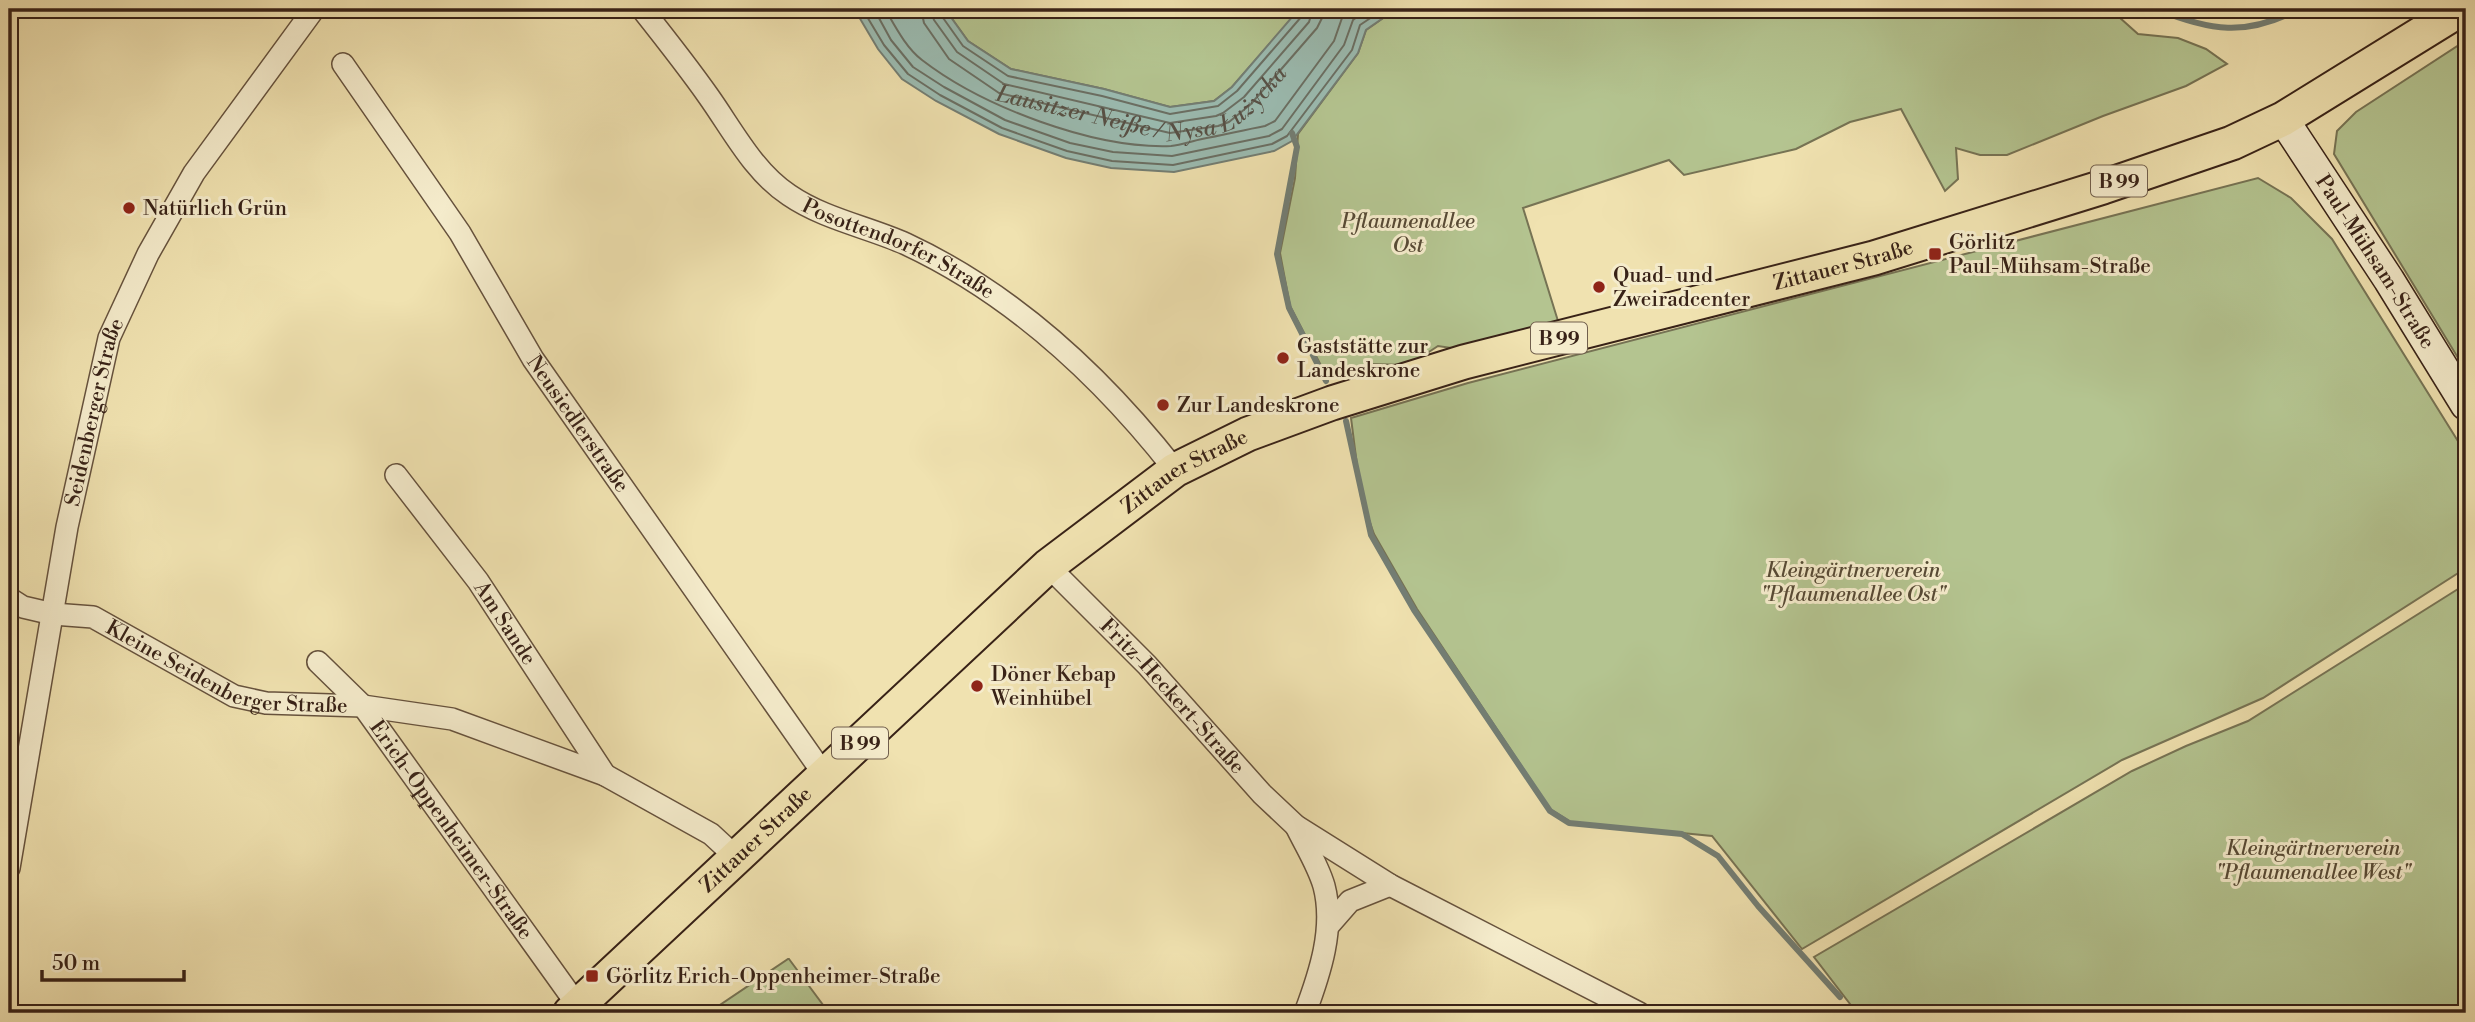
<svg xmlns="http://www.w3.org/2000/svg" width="2475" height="1022" font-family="'Libre Bodoni',serif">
	<rect width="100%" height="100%" fill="#f0e2b0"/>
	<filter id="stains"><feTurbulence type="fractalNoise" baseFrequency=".00286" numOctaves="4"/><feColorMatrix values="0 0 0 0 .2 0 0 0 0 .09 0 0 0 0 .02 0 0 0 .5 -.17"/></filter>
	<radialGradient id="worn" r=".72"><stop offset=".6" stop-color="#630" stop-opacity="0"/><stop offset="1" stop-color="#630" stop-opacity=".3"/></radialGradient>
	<!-- green -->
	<g fill="#b4c490" stroke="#767354" stroke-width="2">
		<polygon points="945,9 1300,9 1232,87 1214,101 1170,107 1104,89 1011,69 968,41"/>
		<polygon points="1396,9 2110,9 2138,34 2178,38 2206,49 2227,64 2186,86 2103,116 2007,155 1980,155 1956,148 1958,179 1945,191 1901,109 1850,122 1796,149 1684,175 1669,160 1523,208 1558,321 1458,349 1438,346 1409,365 1369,364 1328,379 1290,306 1280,253 1295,178 1298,134 1358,53 1366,30"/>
		<polygon points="2459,45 2466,58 2466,371 2334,154 2337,131 2356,112"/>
		<polygon points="2258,178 2291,198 2332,239 2466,454 2466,568 2263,698 2122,760 1802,949 1712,836 1571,822 1550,809 1417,609 1374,534 1361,497 1351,418 1468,383"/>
		<polygon points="2466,584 2466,1013 1837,1013 1850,1004 1814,957 2132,771 2186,746 2248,721"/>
		<polygon points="789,959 829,1013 708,1013 788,959"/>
	</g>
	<!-- water -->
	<polygon fill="#9bbcb2" stroke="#737e74" stroke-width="2" points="858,9 945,9 968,41 1011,69 1104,89 1170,107 1214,101 1232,87 1299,9 1396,9 1366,30 1358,53 1292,141 1274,151 1174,172 1111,168 1066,158 999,134 936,101 902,79 878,49 859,17"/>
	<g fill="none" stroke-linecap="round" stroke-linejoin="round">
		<!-- shore -->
		<g stroke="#6a6f64" stroke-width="2">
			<polyline points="865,9 866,15 884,45 908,74 940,95 1002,128 1067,151 1112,161 1173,165 1272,144 1287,136 1352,50 1360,25 1384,9"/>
			<polyline points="874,9 891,40 913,67 944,87 1005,120 1070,143 1113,152 1172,156 1269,136 1282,129 1344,45 1353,20 1368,9"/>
			<path d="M885,9C895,26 906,48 922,60C983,107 1094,149 1171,146C1181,145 1192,141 1202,139C1223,135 1244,130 1265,126L1275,121L1334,41L1342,18L1350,9"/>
			<path id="s1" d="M921,9L924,23L949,59L999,93L1170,133L1218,126L1229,122L1251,104L1317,28L1322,18L1323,9"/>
			<polyline points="931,9 934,20 957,52 1004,84 1170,123 1216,116 1223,113 1244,97 1309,22 1313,9"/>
			<polyline points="940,9 941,15 963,46 1008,76 1102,96 1170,114 1218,106 1237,91 1302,16 1304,9"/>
		</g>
		<!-- stream -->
		<g stroke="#737e74" stroke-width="6">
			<path d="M2156,9C2210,31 2246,37 2299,9"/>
			<polyline points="1292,133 1297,147 1277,254 1289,308 1326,381"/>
			<polyline points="1346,421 1371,535 1414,610 1550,811 1569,823 1682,834 1718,856 1758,906 1840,997"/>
		</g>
		<!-- street casing -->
		<g stroke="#66523d" stroke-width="24">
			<g id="street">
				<path id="s2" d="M642,9C665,38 688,67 709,97C733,131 754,172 789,195C824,219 868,227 906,244C1015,295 1102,377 1175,470"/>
				<path id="s3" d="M343,64L460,233L533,359L825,776"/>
				<path id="s4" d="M396,475L478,581L605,775"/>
				<path id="s5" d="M1048,566L1147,665L1262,794L1296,826L1390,885L1639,1013"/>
				<path id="s6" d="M9,598L23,607L53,614L93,617L234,696L266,703L363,706L452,719L605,775L711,834L737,858"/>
				<path id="s7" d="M318,662L363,706L578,1006"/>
				<path d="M1296,826C1305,845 1318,865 1324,886C1335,928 1320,973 1305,1013"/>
				<path id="s8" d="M9,868L67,527L109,338L148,254L194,173L314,9"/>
				<polyline points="1329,925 1350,901 1390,885"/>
			</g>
		</g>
		<!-- secondary casing -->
		<g stroke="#382217" stroke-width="33">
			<g id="secondary">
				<path id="s9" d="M2283,119L2389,280L2466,405"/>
			</g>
		</g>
		<!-- primary casing -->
		<g stroke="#382217" stroke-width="37">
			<g id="primary">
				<path id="s10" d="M570,1013L1048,566L1175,470L1248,434L1332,403L1464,362L1874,258L2103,187L2232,143L2283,119L2461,9"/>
			</g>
		</g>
		<!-- street -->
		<use href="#street" stroke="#f5eccc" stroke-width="21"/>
		<!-- secondary -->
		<use href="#secondary" stroke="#f5eccc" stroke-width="30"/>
		<!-- primary -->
		<use href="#primary" stroke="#f0e2b0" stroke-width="33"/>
	</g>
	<!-- markers -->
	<g fill="#8f2418" stroke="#f5eccc" stroke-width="2.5">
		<circle cx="129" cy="208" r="7"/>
		<rect x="1928" y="247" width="14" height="14" rx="3.5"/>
		<circle cx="1599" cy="287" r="7"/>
		<circle cx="1283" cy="358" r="7"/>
		<circle cx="1163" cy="405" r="7"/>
		<circle cx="977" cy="686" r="7"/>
		<rect x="585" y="969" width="14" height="14" rx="3.5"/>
	</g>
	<g text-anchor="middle" stroke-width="6" stroke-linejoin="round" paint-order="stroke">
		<!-- shield labels -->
		<g fill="#f5eccc" stroke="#715f4d" stroke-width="2">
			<rect x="2091" y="165.5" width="56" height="31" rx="5"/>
			<rect x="1531" y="322.5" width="56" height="31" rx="5"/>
			<rect x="832" y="727.5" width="56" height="31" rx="5"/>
		</g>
		<g font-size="19" font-weight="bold" fill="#382217">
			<text x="2119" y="188">B 99</text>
			<text x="1559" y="345">B 99</text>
			<text x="860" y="750">B 99</text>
		</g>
		<!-- poi labels -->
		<g font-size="21" fill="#382217" stroke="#f5eccc" text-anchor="start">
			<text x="143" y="215">Natürlich Grün</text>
			<text x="1949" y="249">Görlitz<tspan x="1949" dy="24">Paul-Mühsam-Straße</tspan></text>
			<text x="1613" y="282">Quad- und<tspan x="1613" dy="24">Zweiradcenter</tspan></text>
			<text x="1297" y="353">Gaststätte zur<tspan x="1297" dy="24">Landeskrone</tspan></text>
			<text x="1177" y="412">Zur Landeskrone</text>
			<text x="991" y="681">Döner Kebap<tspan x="991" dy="24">Weinhübel</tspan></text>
			<text x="606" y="983">Görlitz Erich-Oppenheimer-Straße</text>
		</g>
		<!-- park labels -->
		<g font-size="21" font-style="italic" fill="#574a35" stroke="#f5eccc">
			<text x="1408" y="228">Pflaumenallee<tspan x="1408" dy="24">Ost</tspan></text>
			<text x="1853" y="577">Kleingärtnerverein<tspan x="1853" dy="24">"Pflaumenallee Ost"</tspan></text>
			<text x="2313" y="855">Kleingärtnerverein<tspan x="2313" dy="24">"Pflaumenallee West"</tspan></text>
		</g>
		<!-- street labels -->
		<g font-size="21" fill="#382217" stroke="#f5eccc">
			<text dy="7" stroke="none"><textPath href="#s2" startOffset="360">Posottendorfer Straße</textPath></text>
			<text dy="7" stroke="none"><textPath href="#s9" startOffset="170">Paul-Mühsam-Straße</textPath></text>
			<text dy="7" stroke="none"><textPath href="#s10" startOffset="1514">Zittauer Straße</textPath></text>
			<text dy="7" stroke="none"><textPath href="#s8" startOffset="464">Seidenberger Straße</textPath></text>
			<text dy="7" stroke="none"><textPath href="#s3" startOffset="430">Neusiedlerstraße</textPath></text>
			<text dy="7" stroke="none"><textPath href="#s10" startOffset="821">Zittauer Straße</textPath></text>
			<text dy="7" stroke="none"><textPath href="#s4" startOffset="184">Am Sande</textPath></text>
			<text dy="7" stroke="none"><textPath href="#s6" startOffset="234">Kleine Seidenberger Straße</textPath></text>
			<text dy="7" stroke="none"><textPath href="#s5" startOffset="180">Fritz-Heckert-Straße</textPath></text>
			<text dy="7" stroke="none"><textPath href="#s7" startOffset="215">Erich-Oppenheimer-Straße</textPath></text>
			<text dy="7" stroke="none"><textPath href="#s10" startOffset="254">Zittauer Straße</textPath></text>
		</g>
		<!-- water labels -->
		<g font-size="23" font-style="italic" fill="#565046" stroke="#f5eccc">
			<text dy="8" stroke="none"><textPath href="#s1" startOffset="273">Lausitzer Neiße / Nysa Łużycka</textPath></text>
		</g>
	</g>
	<!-- margin -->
	<rect width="2475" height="1022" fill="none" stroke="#f0e2b0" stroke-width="35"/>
	<rect x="10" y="10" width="2454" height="1001" fill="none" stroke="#382217" stroke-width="3.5"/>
	<rect x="18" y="18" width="2440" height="987" fill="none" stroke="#382217" stroke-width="2"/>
	<!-- scale -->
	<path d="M42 970v10h142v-10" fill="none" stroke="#382217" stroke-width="3.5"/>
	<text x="52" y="970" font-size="21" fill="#382217" stroke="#f5eccc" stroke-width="5" paint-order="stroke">50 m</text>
	<rect width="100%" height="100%" filter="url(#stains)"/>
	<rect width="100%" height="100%" fill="url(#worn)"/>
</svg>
